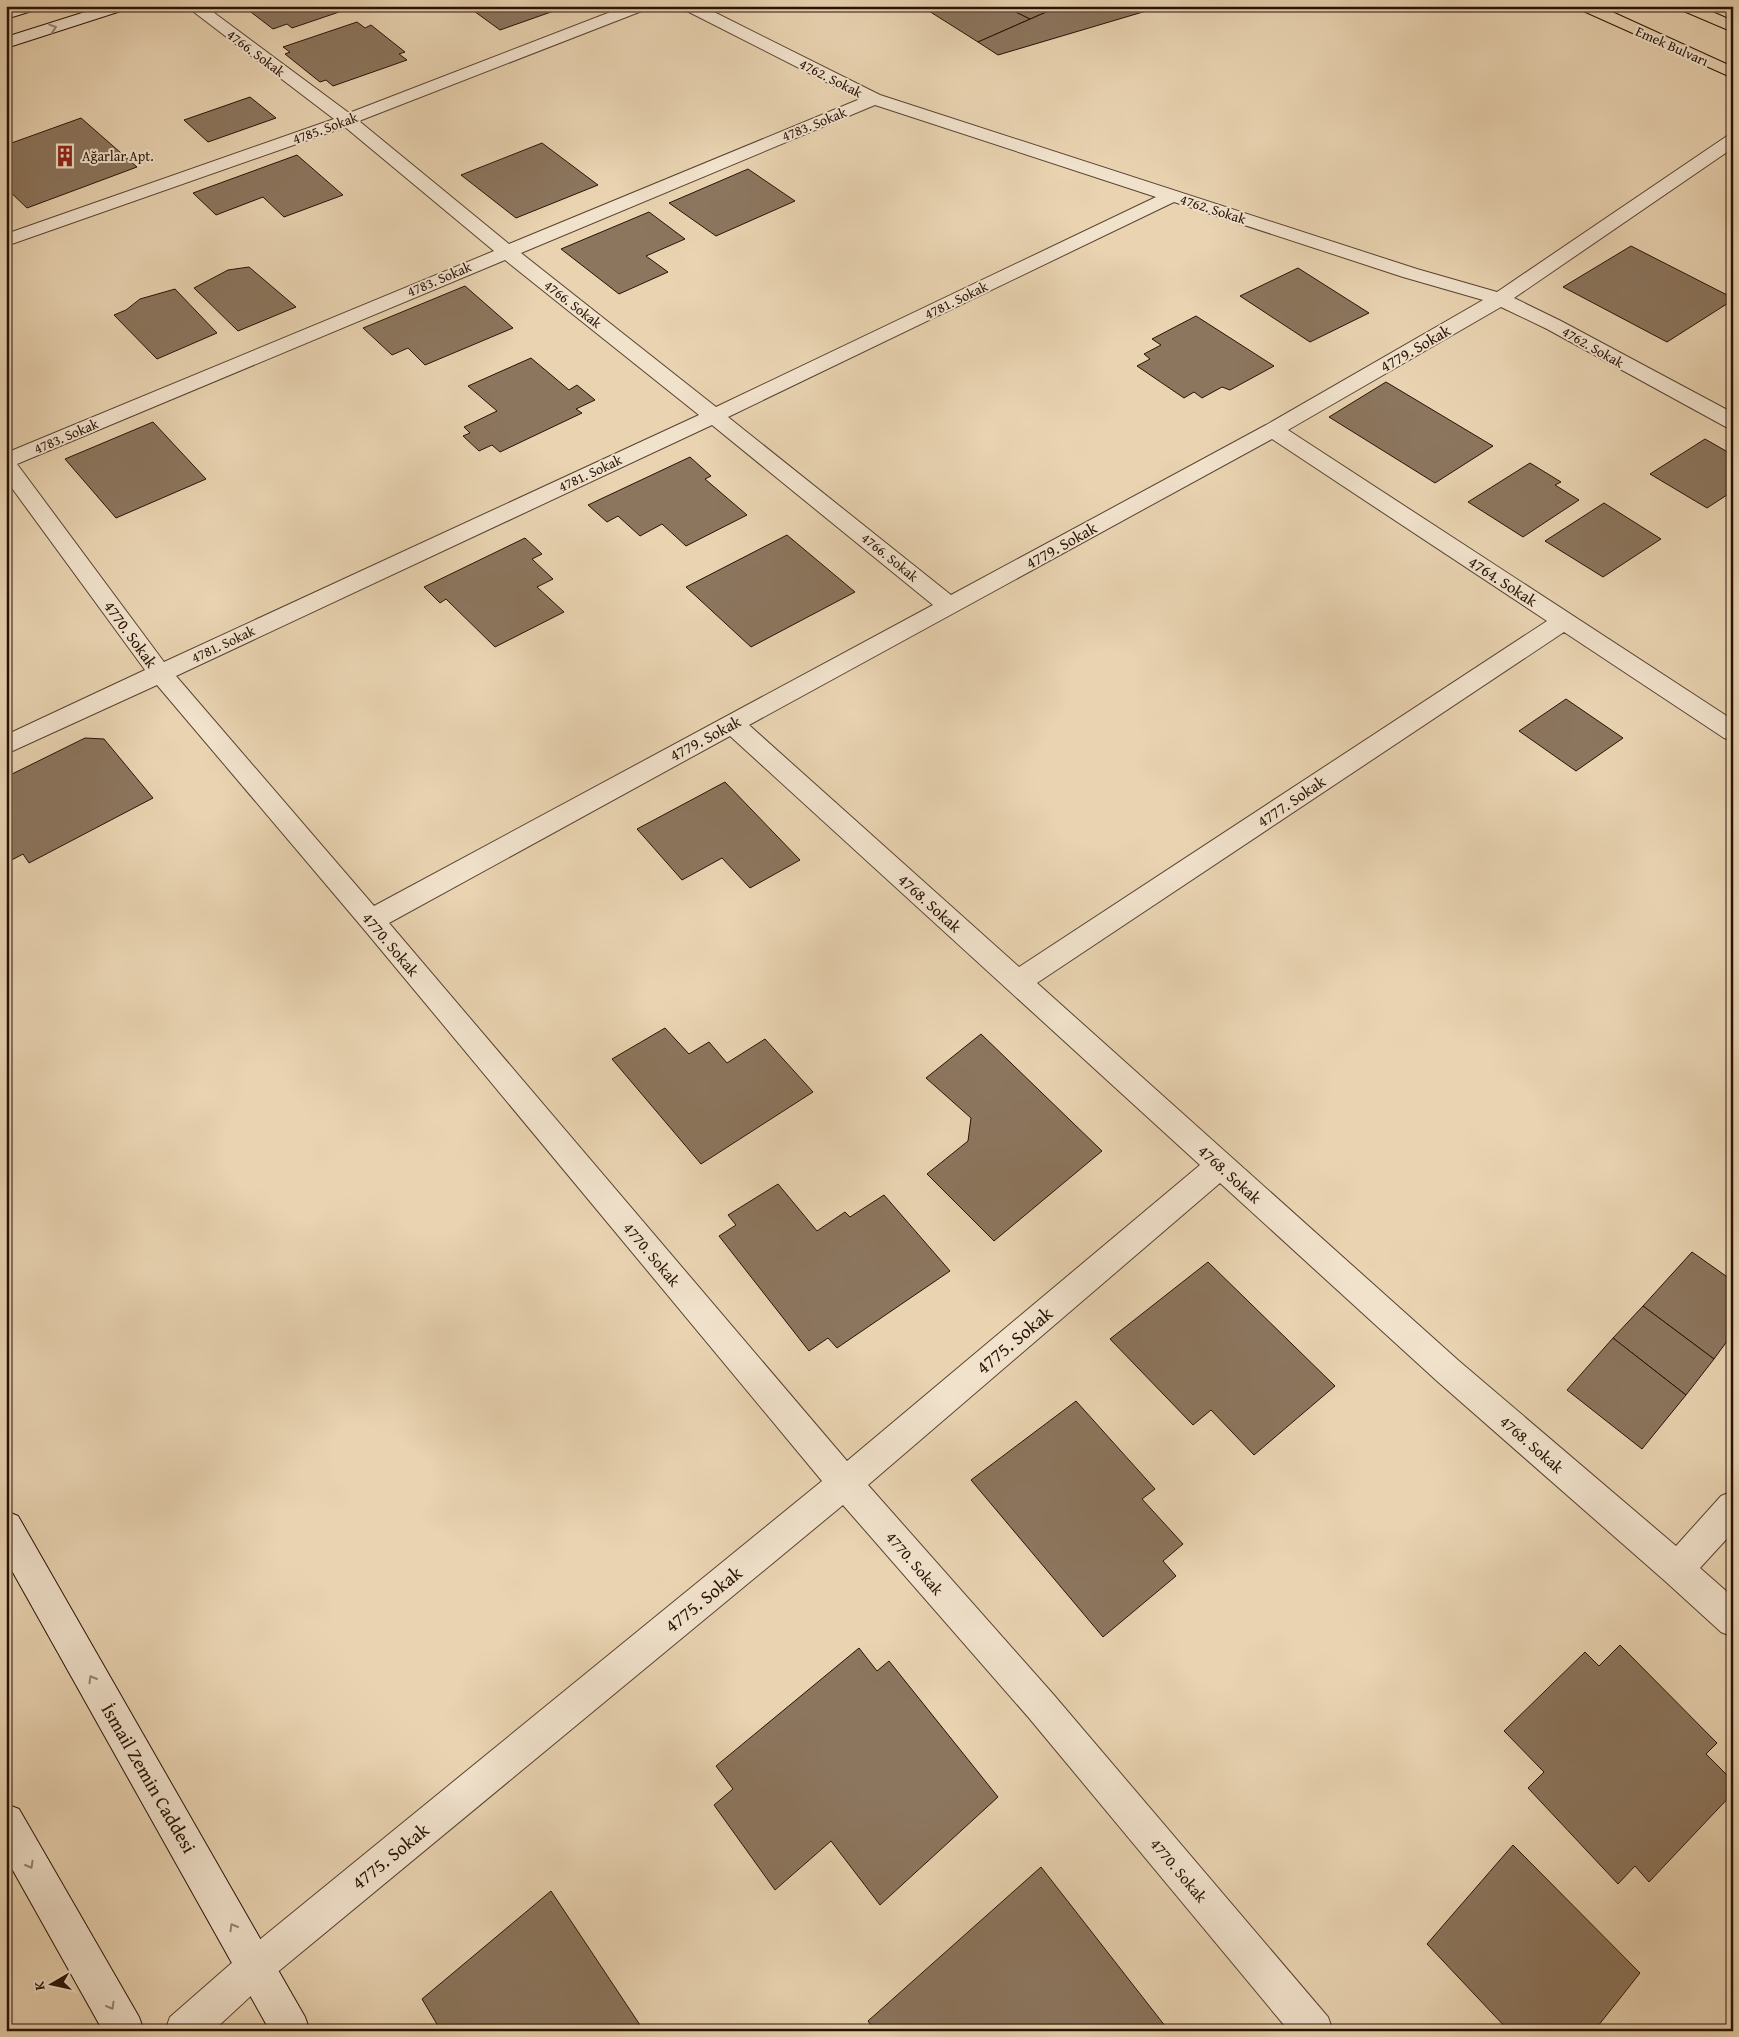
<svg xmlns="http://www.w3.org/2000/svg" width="1739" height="2037" font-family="'Gentium Book Plus',serif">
	<rect width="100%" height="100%" fill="#e9d3b1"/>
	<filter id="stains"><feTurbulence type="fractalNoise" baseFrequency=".004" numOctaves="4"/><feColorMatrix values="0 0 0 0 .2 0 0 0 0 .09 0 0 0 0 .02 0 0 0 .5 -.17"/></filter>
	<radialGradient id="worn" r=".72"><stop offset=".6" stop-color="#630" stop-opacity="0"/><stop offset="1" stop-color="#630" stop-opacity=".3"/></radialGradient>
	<!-- building -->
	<g fill="#8c765e" stroke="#281205">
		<polygon points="243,6 340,6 345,10 292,28 287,24 273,29"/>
		<polygon points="467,6 568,6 500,30"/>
		<polygon points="921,6 1004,6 1030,19 978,42"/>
		<polygon points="1004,6 1060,6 1030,19"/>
		<polygon points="1060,6 1163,6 998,55 978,42"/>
		<polygon points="357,22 365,28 371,25 405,52 399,54 407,60 333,86 326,80 320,82 285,54 290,52 283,47"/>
		<polygon points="250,97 276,118 208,142 184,120"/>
		<polygon points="81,118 137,167 27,208 6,188 6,145"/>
		<polygon points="542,143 598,185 516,218 461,175"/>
		<polygon points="297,155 343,195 284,217 263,197 216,215 193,193"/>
		<polygon points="748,169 795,201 716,236 669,203"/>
		<polygon points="649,212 685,239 646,256 668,272 619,294 561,249"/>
		<polygon points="1631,246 1733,298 1733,300 1667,342 1563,287"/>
		<polygon points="249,267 296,307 238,331 194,288 228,270"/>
		<polygon points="1298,268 1369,313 1310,342 1240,296"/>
		<polygon points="465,286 513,328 425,365 408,348 392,355 363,328"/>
		<polygon points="175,289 217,333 157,359 114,315 126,310 140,299"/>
		<polygon points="1196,316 1274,366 1230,390 1222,387 1202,398 1194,392 1184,398 1137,366 1150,359 1144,354 1161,345 1152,339"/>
		<polygon points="531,358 569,390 577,385 595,400 576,409 582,413 500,452 492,445 479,451 463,436 470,433 464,427 497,411 468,386"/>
		<polygon points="1386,382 1493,446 1435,483 1329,417"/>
		<polygon points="153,422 206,479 116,518 65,459"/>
		<polygon points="1705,439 1733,455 1733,491 1707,508 1650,474"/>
		<polygon points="690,457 711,476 705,479 747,515 686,546 662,524 640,536 618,516 607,522 588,505"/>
		<polygon points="1530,463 1561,482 1555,485 1579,500 1523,537 1468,502"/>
		<polygon points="1604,503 1661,539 1603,577 1545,541"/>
		<polygon points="787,535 855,592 751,647 686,587"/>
		<polygon points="525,538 542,554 532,559 553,579 537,587 564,612 495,647 446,599 440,603 424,587"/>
		<polygon points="1566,699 1623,738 1576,771 1519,731"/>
		<polygon points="85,738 104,739 153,798 29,863 23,854 6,863 6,777"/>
		<polygon points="725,782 800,860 750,888 722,858 682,880 637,829"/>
		<polygon points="665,1028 689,1054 709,1042 727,1063 765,1039 813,1092 701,1164 612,1059"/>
		<polygon points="981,1034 1102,1151 994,1241 927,1174 968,1141 971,1118 926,1078"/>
		<polygon points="778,1184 817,1231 845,1212 850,1217 884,1195 950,1271 837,1348 828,1338 809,1351 719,1236 736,1225 728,1215"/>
		<polygon points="1692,1252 1733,1281 1733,1333 1714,1359 1643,1306"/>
		<polygon points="1208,1262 1335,1386 1254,1455 1211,1410 1193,1425 1110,1339"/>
		<polygon points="1643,1306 1714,1359 1686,1395 1613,1338"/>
		<polygon points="1613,1338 1686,1395 1642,1449 1567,1390"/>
		<polygon points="1076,1401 1155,1489 1142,1499 1183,1544 1163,1561 1176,1576 1103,1637 971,1480"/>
		<polygon points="1620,1645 1717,1743 1706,1754 1733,1781 1733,1793 1649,1882 1635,1866 1618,1884 1528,1788 1544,1772 1504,1731 1585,1652 1599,1666"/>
		<polygon points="859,1648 877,1671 889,1661 998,1797 880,1905 831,1841 775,1890 714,1805 733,1789 716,1766"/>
		<polygon points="1513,1845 1640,1973 1594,2031 1509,2031 1427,1944"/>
		<polygon points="1041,1867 1169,2031 875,2031 868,2021"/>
		<polygon points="551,1891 644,2031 441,2031 422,1999"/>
	</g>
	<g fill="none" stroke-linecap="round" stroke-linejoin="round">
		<!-- street casing -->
		<g stroke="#584230" stroke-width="2">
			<path id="street" d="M186,6H205L349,113L626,6H649L647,9L359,121L509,244L860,99L683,9L681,6H702L880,95L1417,269L1497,292L1727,136L1733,135V148L1514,298L1561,321L1733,413V428L1726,427L1547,329L1501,307L1288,430L1733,720V741L1724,738L1564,632L1037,983L1459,1361L1676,1546L1721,1496L1733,1491V1532L1700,1568L1733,1597V1637L1721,1632L1665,1581L1437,1381L1220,1183L868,1485L1053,1694L1328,2017L1333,2031H1289L1029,1718L843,1505L268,1980L213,2031H165L170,2017L242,1954L822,1481L362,927L157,685L6,754V735L145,670L6,480V453L494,251L345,127L6,246V234L334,119ZM875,105L1156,197L716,407L521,253ZM1174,202L1403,277L1483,300L1266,425L951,595L728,417ZM505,260L699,415L164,662L17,464ZM712,425L933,605L374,906L176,676ZM1272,439L1547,621L1019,967L749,725ZM730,736L1200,1165L847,1461L389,923Z"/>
		</g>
		<!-- secondary casing -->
		<g stroke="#281205" stroke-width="2">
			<g id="secondary">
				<polygon points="14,6 40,6 38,9 6,19 6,9"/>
				<polygon points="104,6 129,6 127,9 6,48 6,37"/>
				<polygon points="6,1511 18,1516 305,2017 310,2031 270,2031 6,1560"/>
				<polygon points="6,1804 19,1809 139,2017 144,2031 103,2031 6,1858"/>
			</g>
		</g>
		<!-- highway casing -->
		<g stroke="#281205" stroke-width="2">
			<g id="highway">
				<polygon points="1577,6 1599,6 1733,67 1733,78 1579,9"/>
				<polygon points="1677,6 1699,6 1733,21 1733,32 1679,9"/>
			</g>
		</g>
		<!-- street -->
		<use href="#street" fill="#f1e2cc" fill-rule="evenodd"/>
		<!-- secondary -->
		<use href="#secondary" fill="#f1e2cc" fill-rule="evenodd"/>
		<!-- highway -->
		<use href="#highway" fill="#e9d3b1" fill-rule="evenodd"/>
	</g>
	<!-- one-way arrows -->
	<defs><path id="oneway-chevron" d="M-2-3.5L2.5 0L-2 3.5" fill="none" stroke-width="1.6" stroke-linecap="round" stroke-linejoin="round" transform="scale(1.25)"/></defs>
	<g stroke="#978472">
		<use href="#oneway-chevron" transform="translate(53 28) rotate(-18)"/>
		<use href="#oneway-chevron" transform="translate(92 1679) rotate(-120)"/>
		<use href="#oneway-chevron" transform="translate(30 1865) rotate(60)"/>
		<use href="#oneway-chevron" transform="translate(233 1927) rotate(-120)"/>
		<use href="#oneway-chevron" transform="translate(111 2006) rotate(60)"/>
	</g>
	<!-- icons -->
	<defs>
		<g id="building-bare" transform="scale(1.725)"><path d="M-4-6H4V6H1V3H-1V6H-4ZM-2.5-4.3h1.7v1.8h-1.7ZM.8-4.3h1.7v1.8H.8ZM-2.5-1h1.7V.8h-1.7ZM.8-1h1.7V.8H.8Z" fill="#8f2418" stroke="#f1e2cc" stroke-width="2.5" paint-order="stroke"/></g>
	</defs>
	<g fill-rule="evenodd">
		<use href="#building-bare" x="65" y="156"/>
	</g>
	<g text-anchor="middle" stroke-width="4" stroke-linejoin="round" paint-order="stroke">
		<!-- far-street labels -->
		<g font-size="14" fill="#281205" stroke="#f1e2cc">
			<text transform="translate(1672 46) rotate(24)" y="5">Emek Bulvarı</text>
			<text transform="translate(256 53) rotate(37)" y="5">4766. Sokak</text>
			<text transform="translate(831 78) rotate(27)" y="5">4762. Sokak</text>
			<text transform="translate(814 124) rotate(-22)" y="5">4783. Sokak</text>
			<text transform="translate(325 128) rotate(-20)" y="5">4785. Sokak</text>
			<text transform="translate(1213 209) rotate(18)" y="5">4762. Sokak</text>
			<text transform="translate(439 279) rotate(-23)" y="5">4783. Sokak</text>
			<text transform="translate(956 300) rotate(-26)" y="5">4781. Sokak</text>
			<text transform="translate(573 304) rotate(38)" y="5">4766. Sokak</text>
			<text transform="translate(1593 347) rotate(30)" y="5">4762. Sokak</text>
			<text transform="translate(66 436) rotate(-23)" y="5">4783. Sokak</text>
			<text transform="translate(590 473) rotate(-25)" y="5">4781. Sokak</text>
			<text transform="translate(890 557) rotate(39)" y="5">4766. Sokak</text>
			<text transform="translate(223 644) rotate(-25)" y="5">4781. Sokak</text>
		</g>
		<!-- far-poi labels -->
		<g font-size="14" fill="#281205" stroke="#f1e2cc" text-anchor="start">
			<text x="82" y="161">Ağarlar Apt.</text>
		</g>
		<!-- street labels -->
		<g font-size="16" fill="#281205" stroke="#f1e2cc">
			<text transform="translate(1415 348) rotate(-30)" y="6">4779. Sokak</text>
			<text transform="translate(1061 545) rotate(-29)" y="6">4779. Sokak</text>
			<text transform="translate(1503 581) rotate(33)" y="6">4764. Sokak</text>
			<text transform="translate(131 634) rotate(54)" y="6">4770. Sokak</text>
			<text transform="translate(705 738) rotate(-28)" y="6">4779. Sokak</text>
			<text transform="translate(1291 801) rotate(-34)" y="6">4777. Sokak</text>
			<text transform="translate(930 903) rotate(42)" y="6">4768. Sokak</text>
			<text transform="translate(391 944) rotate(50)" y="6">4770. Sokak</text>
			<text transform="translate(1230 1174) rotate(42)" y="6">4768. Sokak</text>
			<text transform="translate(652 1254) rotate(50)" y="6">4770. Sokak</text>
			<text transform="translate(1532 1444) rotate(41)" y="6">4768. Sokak</text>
			<text transform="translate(915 1563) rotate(49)" y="6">4770. Sokak</text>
			<text transform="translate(1179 1870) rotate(50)" y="6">4770. Sokak</text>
		</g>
		<!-- near-street labels -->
		<g font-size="19" fill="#281205" stroke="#f1e2cc">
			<text transform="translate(1014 1340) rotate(-40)" y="7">4775. Sokak</text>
			<text transform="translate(703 1599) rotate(-39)" y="7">4775. Sokak</text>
			<text transform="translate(149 1778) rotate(60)" y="7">İsmail Zemin Caddesi</text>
			<text transform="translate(390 1856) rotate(-39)" y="7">4775. Sokak</text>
		</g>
	</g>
	<!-- margin -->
	<rect width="1739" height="2037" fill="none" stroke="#e9d3b1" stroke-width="25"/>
	<rect x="8" y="8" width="1724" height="2022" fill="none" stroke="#281205" stroke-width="2.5"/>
	<rect x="12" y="12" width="1714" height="2012" fill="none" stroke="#281205"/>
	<!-- north arrow -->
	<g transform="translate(52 1984) rotate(261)" stroke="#f1e2cc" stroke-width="4" paint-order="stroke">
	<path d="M0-4L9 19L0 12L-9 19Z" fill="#281205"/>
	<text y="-8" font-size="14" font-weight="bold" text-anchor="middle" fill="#281205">K</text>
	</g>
	<rect width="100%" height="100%" filter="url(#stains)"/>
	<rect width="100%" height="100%" fill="url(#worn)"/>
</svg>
